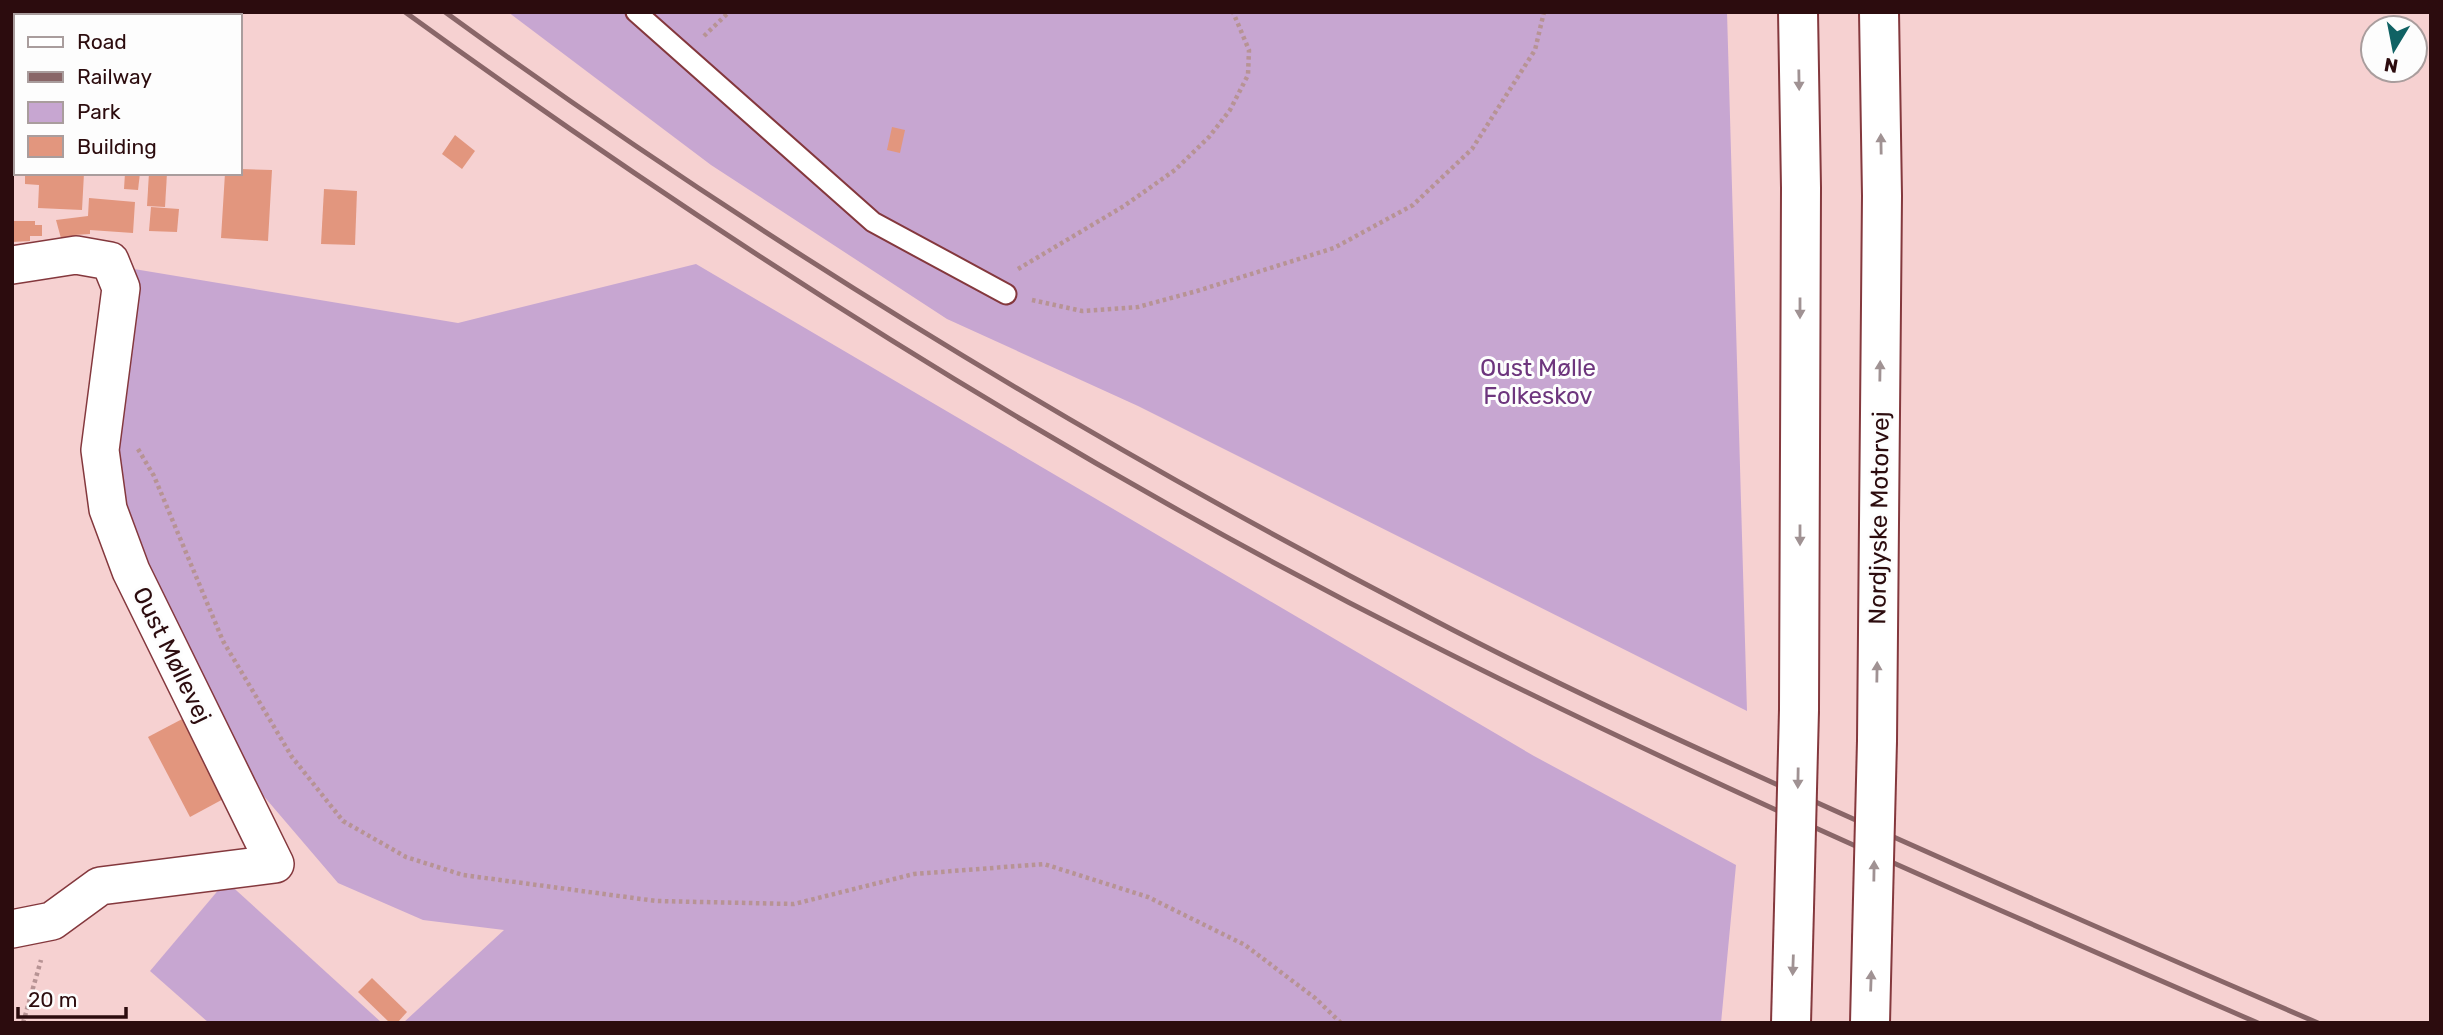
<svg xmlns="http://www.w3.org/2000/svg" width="2443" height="1035" font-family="Rubik,sans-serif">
	<rect width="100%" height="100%" fill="#f6d1d1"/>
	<!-- green -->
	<g fill="#c7a6d1">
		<polygon points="508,12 1727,12 1747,711 1138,406 947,319 711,165"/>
		<polygon points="696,264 1534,756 1736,865 1721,1023 403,1023 504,930 423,920 338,883 243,772 125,535 111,469 134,269 458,323"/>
		<polygon points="226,881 382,1023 209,1023 150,971"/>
	</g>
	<!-- building -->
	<g fill="#e2967e">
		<polygon points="892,127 905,130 900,153 887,150"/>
		<polygon points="455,135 475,151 462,169 442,154"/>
		<polygon points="240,169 272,170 268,241 221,238 225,173 240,173"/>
		<polygon points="25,173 84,173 82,210 38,208 39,185 25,184"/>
		<polygon points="125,173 140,173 138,190 124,189"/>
		<polygon points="149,173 167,173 165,207 147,206"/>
		<polygon points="324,189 357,191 355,245 321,244"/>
		<polygon points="89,198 135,202 133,233 90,230 90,234 75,235 75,240 62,242 56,220 88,216"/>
		<polygon points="151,207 179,209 177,232 149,231"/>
		<polygon points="12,221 35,221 35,225 42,225 42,236 30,236 30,241 12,242"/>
		<polygon points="186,717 227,797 190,817 148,737"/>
		<polygon points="372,978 407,1012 397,1023 390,1023 358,992"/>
	</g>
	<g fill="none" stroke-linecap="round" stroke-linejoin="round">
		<!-- service casing -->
		<g stroke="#84383d" stroke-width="23">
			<polyline id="service" points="636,12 873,222 1006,294"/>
		</g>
		<!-- minor casing -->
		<g stroke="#84383d" stroke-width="40">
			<polyline id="minor" points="12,265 76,255 110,261 121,288 100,450 108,509 131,571 275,864 100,886 52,921 12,929"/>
		</g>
		<!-- tertiary casing -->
		<g stroke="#84383d" stroke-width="42">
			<polyline id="tertiary" points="12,17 18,12"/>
		</g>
		<!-- motorway casing -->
		<g stroke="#84383d" stroke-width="42">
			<g id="motorway">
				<polyline points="1798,12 1801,188 1799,710"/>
				<polyline points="1877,741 1882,196 1879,12"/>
				<polyline points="1791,1023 1794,908"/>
				<polyline points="1870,1023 1872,939"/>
			</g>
		</g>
		<!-- path -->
		<g stroke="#b79394" stroke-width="4.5" stroke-dasharray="3.5 3.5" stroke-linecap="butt">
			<polyline points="704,36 729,12"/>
			<polyline points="1018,269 1124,206 1175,170 1209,137 1230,110 1248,75 1249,50 1233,12"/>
			<polyline points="1032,300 1082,311 1138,307 1197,291 1334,248 1413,205 1472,149 1535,50 1544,12"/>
			<polyline points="138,449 154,476 223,641 292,757 343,821 406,857 463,875 656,901 794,904 914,874 1044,864 1148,897 1245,945 1315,998 1341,1023"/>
			<polyline points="23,1023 41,960"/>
		</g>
		<!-- service -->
		<use href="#service" stroke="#fff" stroke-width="19"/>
		<!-- minor -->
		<use href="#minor" stroke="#fff" stroke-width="37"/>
		<!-- tertiary -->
		<use href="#tertiary" stroke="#fff" stroke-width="38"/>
		<!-- motorway -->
		<use href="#motorway" stroke="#fff" stroke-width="38"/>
		<!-- rail -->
		<g stroke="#896668" stroke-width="5">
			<path d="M405,12C729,247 1069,462 1426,642C1698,780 1978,901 2258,1023"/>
			<path d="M445,12C757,239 1088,440 1430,618C1544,678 1661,732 1778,785C1957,866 2137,945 2318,1023"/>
		</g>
		<!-- motorway-bridge casing -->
		<g stroke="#84383d" stroke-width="42" stroke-linecap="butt">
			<g id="motorway-bridge">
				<polyline points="1794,908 1799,710"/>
				<polyline points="1872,939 1877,741"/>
			</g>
		</g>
		<!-- motorway-bridge -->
		<use href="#motorway-bridge" stroke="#fff" stroke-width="38"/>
	</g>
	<!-- one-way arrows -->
	<defs><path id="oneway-solid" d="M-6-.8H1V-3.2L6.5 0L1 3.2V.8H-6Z" transform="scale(1.75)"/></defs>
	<g fill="#a09293">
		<use href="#oneway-solid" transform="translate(1799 80) rotate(89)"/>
		<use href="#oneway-solid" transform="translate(1881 144) rotate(-91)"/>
		<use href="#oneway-solid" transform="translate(1800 308) rotate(90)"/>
		<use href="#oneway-solid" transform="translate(1880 371) rotate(-89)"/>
		<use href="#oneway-solid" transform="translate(1800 535) rotate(90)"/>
		<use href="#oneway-solid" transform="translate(1877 672) rotate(-89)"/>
		<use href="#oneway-solid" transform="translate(1798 778) rotate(91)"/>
		<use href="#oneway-solid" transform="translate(1874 871) rotate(-89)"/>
		<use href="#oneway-solid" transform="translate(1793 965) rotate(92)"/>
		<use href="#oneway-solid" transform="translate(1871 981) rotate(-88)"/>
	</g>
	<g text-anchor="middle" stroke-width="6" stroke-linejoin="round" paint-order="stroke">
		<!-- park labels -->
		<g font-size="24" fill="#6d357d" stroke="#fdfdfd">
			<text x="1538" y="376">Oust Mølle<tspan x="1538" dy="28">Folkeskov</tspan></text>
		</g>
		<!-- street labels -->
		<g font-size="24" fill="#2c0c0e" stroke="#fdfdfd">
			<text transform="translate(1879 518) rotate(-89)" y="8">Nordjyske Motorvej</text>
			<text transform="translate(172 655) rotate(64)" y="8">Oust Møllevej</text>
		</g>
	</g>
	<!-- border -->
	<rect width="2443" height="1035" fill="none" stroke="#2c0c0e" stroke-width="28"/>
	<!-- legend -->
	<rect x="14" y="14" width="228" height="161" fill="#fdfdfd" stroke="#a99d9d" stroke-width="2"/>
	<rect x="28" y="37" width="35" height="10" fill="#ffffff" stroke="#a99d9d" stroke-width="2"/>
	<text x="77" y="49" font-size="21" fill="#2c0c0e">Road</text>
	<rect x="28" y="72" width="35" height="10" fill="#896668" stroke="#a99d9d" stroke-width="2"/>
	<text x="77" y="84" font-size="21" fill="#2c0c0e">Railway</text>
	<rect x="28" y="102" width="35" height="21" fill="#c7a6d1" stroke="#a99d9d" stroke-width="2"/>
	<text x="77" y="119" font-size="21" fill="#2c0c0e">Park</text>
	<rect x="28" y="136" width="35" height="21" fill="#e2967e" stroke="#a99d9d" stroke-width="2"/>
	<text x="77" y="154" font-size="21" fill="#2c0c0e">Building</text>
	<!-- north arrow -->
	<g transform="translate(2394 49) rotate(190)"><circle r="33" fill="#fdfdfd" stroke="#a99d9d" stroke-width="2"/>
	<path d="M0-5L12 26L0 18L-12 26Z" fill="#106264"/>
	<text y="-10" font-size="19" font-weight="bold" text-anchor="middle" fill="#2c0c0e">N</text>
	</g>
	<!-- scale -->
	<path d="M18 1007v10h108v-10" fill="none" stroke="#2c0c0e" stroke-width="3.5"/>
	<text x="28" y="1007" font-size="21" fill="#2c0c0e" stroke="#fdfdfd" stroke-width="5" paint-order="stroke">20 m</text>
</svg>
